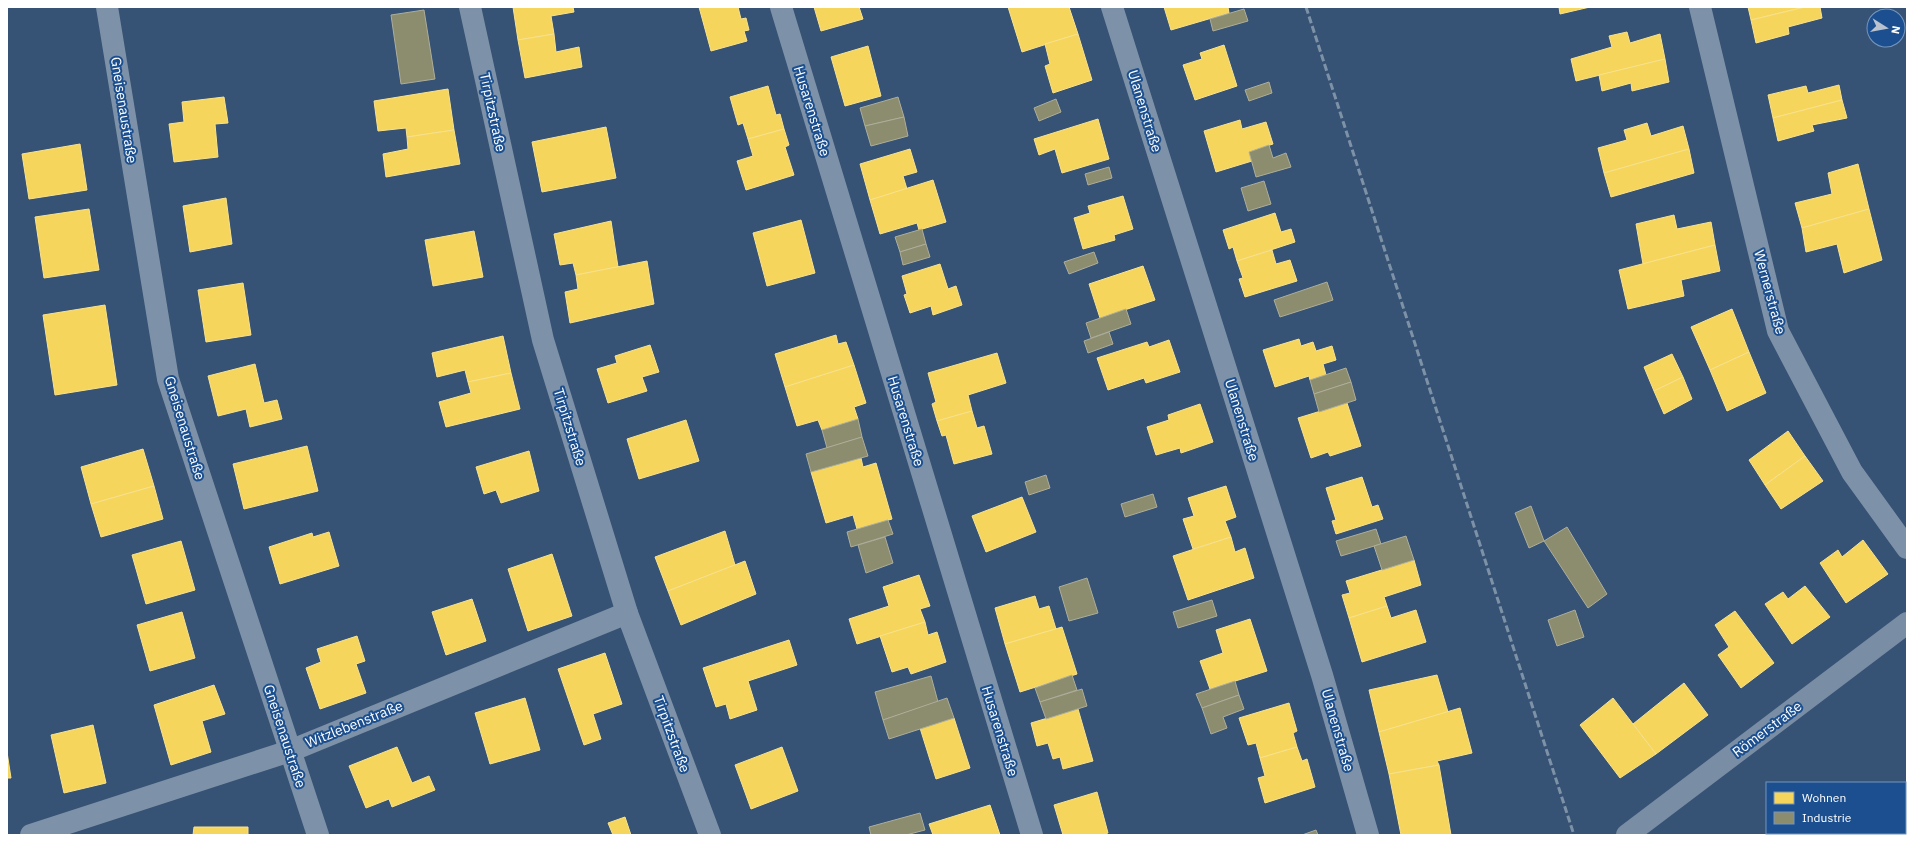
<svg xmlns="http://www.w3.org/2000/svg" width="1914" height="842" font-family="'IBM Plex Sans',sans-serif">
	<rect width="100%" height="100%" fill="#365274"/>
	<!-- homes -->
	<g fill="#f6d55c" stroke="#f9e28d">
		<polygon points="513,7 573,7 574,12 551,16 554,34 518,40"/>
		<polygon points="699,7 738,7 741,19 746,18 749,30 744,31 747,41 711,51"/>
		<polygon points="814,7 859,7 863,19 821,31"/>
		<polygon points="1008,7 1069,7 1078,34 1022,52"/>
		<polygon points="1164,7 1228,7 1229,13 1171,30"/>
		<polygon points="1559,7 1590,7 1560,14"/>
		<polygon points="1748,7 1805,7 1751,20"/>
		<polygon points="1805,7 1820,7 1822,18 1788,27 1789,34 1756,43 1751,20"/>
		<polygon points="1627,32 1630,43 1660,34 1665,59 1576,81 1571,59 1612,47 1609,36"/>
		<polygon points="554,34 556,52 579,47 582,67 525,78 518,40"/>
		<polygon points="1078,34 1092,80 1053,93 1045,66 1050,64 1045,44"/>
		<polygon points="1224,45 1237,86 1195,100 1183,65 1202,59 1200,53"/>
		<polygon points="868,46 881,96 845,106 831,57"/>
		<polygon points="1665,59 1669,82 1632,91 1631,83 1602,91 1599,75"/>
		<polygon points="1839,85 1842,100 1773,118 1768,95 1806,86 1808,93"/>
		<polygon points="768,86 776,115 780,114 784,129 748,139 743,123 738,125 730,97"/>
		<polygon points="448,89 454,130 407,137 406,128 378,131 374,101"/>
		<polygon points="224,97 228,123 215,124 218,157 174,162 169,124 184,122 182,102"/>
		<polygon points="1842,100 1847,118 1812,125 1814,131 1778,141 1773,118"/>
		<polygon points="1098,119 1109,159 1062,173 1055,149 1039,155 1034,139"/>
		<polygon points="1240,120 1242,129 1266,122 1273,144 1249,152 1252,161 1216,172 1204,131"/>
		<polygon points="1647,123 1651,136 1683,126 1689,149 1604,173 1598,148 1627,140 1624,130"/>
		<polygon points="606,127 616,178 542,192 532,142"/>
		<polygon points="784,129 789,145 785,147 794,175 746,190 737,161 753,156 748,139"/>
		<polygon points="454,130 460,164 386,177 383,154 408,149 407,137"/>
		<polygon points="80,144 87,190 29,199 22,154"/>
		<polygon points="910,149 917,172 903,176 907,189 870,200 860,164"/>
		<polygon points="1689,149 1694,173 1611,197 1604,173"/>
		<polygon points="1858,164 1869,209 1802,228 1795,203 1832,194 1828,173"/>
		<polygon points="933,180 946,222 919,230 917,223 880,234 870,200"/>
		<polygon points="1123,196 1133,229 1114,235 1115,240 1083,249 1074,218 1090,213 1088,206"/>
		<polygon points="226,198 232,244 190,252 183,206"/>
		<polygon points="89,209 99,270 44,278 35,217"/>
		<polygon points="1869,209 1882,260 1844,273 1837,244 1806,252 1802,228"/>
		<polygon points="1275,213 1281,232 1291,229 1295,242 1237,261 1233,247 1229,249 1223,230"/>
		<polygon points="1674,215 1677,229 1711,222 1715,245 1643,264 1636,224"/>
		<polygon points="801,220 815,273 767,286 753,233"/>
		<polygon points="611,221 618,267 576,275 573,263 560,265 554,234"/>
		<polygon points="474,231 483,277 433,286 425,240"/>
		<polygon points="1715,245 1720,271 1681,280 1684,296 1628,309 1619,270"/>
		<polygon points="1272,250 1276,264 1290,260 1297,281 1245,297 1239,279 1243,278 1237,261"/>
		<polygon points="647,261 654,304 570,323 565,292 578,289 576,275"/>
		<polygon points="940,264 948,289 956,286 962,305 933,315 931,306 910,313 904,295 907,294 902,276"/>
		<polygon points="1143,266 1155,300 1100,318 1089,284"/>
		<polygon points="243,283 251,335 206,342 198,290"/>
		<polygon points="105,305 117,385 55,395 43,315"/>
		<polygon points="1732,309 1749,352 1710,370 1691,327"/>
		<polygon points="836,335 838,344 846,342 854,365 785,387 775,354"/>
		<polygon points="503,336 511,373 468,382 465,370 437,377 432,353"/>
		<polygon points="1299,339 1301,346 1313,342 1316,351 1332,346 1336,360 1323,364 1326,375 1310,380 1309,376 1275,387 1263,350"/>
		<polygon points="1169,340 1180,372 1146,383 1144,378 1108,390 1097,358 1147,342 1149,347"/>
		<polygon points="650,345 659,372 642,377 647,391 608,403 597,369 617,363 615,356"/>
		<polygon points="1749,352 1766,393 1727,411 1710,370"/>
		<polygon points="997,353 1006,383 968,395 972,411 937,421 932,404 936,402 928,373"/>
		<polygon points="1672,354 1683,377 1654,391 1644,367"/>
		<polygon points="255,364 264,403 277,400 282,419 250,427 246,409 218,416 208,376"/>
		<polygon points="854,365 866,403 854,407 858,419 822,430 818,420 797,426 785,387"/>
		<polygon points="511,373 520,409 446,427 439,402 471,393 468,382"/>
		<polygon points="1683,377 1692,399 1664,414 1654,391"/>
		<polygon points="1347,403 1361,446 1330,456 1328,452 1311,458 1298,418"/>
		<polygon points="1200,404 1213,442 1181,453 1180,448 1156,455 1147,427 1169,420 1168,415"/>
		<polygon points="972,411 977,428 984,426 992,454 954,464 946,435 942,436 937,421"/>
		<polygon points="686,420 699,461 639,479 627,439"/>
		<polygon points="1788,431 1805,456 1765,485 1749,460"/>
		<polygon points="307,446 318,491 244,509 233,464"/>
		<polygon points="143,449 154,486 91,504 81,467"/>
		<polygon points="529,451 539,491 501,503 496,490 484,494 476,467"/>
		<polygon points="1805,456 1823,481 1781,509 1765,485"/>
		<polygon points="861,458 863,467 876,463 892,519 857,529 853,515 826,523 811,472"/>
		<polygon points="1362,477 1372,507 1378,505 1383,519 1336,534 1332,521 1336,520 1326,488"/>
		<polygon points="154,486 163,519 101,537 91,504"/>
		<polygon points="1226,486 1236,517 1225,521 1231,537 1193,549 1183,519 1194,516 1188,498"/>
		<polygon points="1022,497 1036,532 986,552 972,516"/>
		<polygon points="725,531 735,565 668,591 655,557"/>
		<polygon points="329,532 339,566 280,584 269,547 312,533 313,537"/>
		<polygon points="1231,537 1235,552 1245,548 1254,578 1188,600 1173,556"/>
		<polygon points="1863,540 1888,574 1846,603 1820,563 1838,550 1842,557"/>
		<polygon points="181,541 195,590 146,604 132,555"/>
		<polygon points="552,554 572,616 528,631 508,569"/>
		<polygon points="1414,560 1421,585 1384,597 1387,606 1349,618 1342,595 1350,593 1346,581"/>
		<polygon points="745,561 756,594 681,625 668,591"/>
		<polygon points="919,575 930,606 920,609 925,622 857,644 849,619 889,606 883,587"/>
		<polygon points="1805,586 1830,617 1792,644 1765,604 1783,592 1788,599"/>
		<polygon points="1035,596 1039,609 1049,606 1056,629 1005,644 995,608"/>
		<polygon points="472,599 486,641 446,655 432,612"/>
		<polygon points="1387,606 1391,618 1416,610 1426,642 1362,662 1349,618"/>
		<polygon points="1735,611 1774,663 1741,688 1718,655 1729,647 1715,625"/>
		<polygon points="182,612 195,658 150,671 137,625"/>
		<polygon points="1250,619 1267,671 1210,689 1200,661 1223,653 1216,630"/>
		<polygon points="925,622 928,635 937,632 946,662 911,674 908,667 892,672 880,636"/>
		<polygon points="1062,627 1077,674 1020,692 1005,644"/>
		<polygon points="357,636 365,661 356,664 366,693 320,709 306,668 321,662 317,649"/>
		<polygon points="789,640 797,665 748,681 757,710 730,719 726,704 716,707 703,668"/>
		<polygon points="605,653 622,704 593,714 601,739 584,745 558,669"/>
		<polygon points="1437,675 1448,712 1379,732 1369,690"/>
		<polygon points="1684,683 1708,715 1656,754 1633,724"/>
		<polygon points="214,685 225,714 202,721 211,752 171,765 154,705"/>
		<polygon points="525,698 540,750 490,764 475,713"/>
		<polygon points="1613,698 1656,754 1620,778 1580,725"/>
		<polygon points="1289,703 1297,731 1293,733 1297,747 1260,758 1256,743 1248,745 1239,718"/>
		<polygon points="1460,708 1472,753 1437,761 1439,765 1389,774 1379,732"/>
		<polygon points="1078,709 1093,761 1063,769 1060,757 1053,759 1048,743 1037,746 1031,723"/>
		<polygon points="954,718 970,768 936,779 920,728"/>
		<polygon points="93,725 106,783 64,793 51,735"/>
		<polygon points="397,747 412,783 429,776 435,790 392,807 389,799 366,808 349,766"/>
		<polygon points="782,747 798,791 751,809 735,765"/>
		<polygon points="1297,747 1302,761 1307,759 1315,787 1265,803 1258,778 1265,776 1260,758"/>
		<polygon points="7,752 11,778 7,778"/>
		<polygon points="1439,765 1451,835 1401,835 1389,774"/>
		<polygon points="1097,792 1108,833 1101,835 1063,835 1054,805"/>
		<polygon points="990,805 1000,835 933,835 929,824"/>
		<polygon points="625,817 631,835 613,835 608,823"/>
		<polygon points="194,827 248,827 248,835 193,835"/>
	</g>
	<!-- industry -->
	<g fill="#8c8c6e" stroke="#aeae9a">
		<polygon points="1244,9 1248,21 1213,31 1210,19"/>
		<polygon points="424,10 435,79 401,84 391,15"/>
		<polygon points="1269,82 1272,93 1249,101 1245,90"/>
		<polygon points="898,97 904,117 865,126 860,108"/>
		<polygon points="1056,99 1061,112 1039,121 1034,108"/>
		<polygon points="904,117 908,136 871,146 865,126"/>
		<polygon points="1269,145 1273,158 1286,153 1291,167 1256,177 1249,152"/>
		<polygon points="1109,167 1112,178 1088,185 1085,174"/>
		<polygon points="1264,181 1271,204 1248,211 1241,188"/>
		<polygon points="922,229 926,244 900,252 895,237"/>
		<polygon points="926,244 930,257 903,265 900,252"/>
		<polygon points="1094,252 1098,263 1069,274 1064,262"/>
		<polygon points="1327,282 1333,300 1280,317 1274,300"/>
		<polygon points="1126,309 1131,324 1091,338 1086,323"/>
		<polygon points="1109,332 1113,344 1088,353 1084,341"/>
		<polygon points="1346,368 1351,382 1314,394 1310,380"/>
		<polygon points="1351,382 1356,400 1319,412 1314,394"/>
		<polygon points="858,419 862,437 827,448 822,430"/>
		<polygon points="862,437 868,456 811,472 806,454"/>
		<polygon points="1046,475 1050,488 1029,495 1025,482"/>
		<polygon points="1153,494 1157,507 1125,517 1121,504"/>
		<polygon points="1531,506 1544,541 1529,548 1515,513"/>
		<polygon points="888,520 893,534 851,547 847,532"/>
		<polygon points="1567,527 1607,594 1588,608 1544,541"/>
		<polygon points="1376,529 1381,544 1341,556 1336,541"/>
		<polygon points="1406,536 1414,560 1382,570 1374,546"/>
		<polygon points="885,537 893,563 866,573 858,545"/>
		<polygon points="1087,578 1098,613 1069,621 1059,587"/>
		<polygon points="1212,600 1217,616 1178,628 1173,612"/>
		<polygon points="1575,610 1584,637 1557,646 1548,620"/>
		<polygon points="1072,675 1077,690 1040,702 1035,688"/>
		<polygon points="931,676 938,702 883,720 875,692"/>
		<polygon points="1235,681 1239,695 1202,708 1196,694"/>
		<polygon points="1082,689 1087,706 1046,719 1040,702"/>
		<polygon points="1239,695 1244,709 1223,717 1227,728 1211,734 1202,708"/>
		<polygon points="947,698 954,718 889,739 883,720"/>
		<polygon points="920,813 925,830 906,835 871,835 869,827"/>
		<polygon points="1316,830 1318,835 1302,835"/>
	</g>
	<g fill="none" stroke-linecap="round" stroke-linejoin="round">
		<!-- street -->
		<g stroke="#7d92a8" stroke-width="22">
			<polyline points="107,7 168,379 318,835"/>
			<polyline points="470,7 543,340 627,613 710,835"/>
			<polyline points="781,7 1032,835"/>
			<polyline points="1112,7 1322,675 1368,835"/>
			<polyline points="1700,7 1778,331 1852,472 1907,548"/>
			<polyline points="31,835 290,751 627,613"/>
		</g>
		<!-- secondary -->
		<polyline stroke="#798da4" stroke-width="22" points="1627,835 1907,623"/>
		<!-- rail -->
		<polyline stroke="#7e92a7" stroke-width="3" stroke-dasharray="7 3" stroke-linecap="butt" points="1306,7 1574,835"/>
	</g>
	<g text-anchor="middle" stroke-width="4" stroke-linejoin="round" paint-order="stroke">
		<!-- street labels -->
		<g font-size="14" fill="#fff" stroke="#1b4f8f">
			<text transform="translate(124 110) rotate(81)" y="5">Gneisenaustraße</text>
			<text transform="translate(812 111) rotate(73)" y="5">Husarenstraße</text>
			<text transform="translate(1145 111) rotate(73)" y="5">Ulanenstraße</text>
			<text transform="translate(493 112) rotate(78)" y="5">Tirpitzstraße</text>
			<text transform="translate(1770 292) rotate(75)" y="5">Wernerstraße</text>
			<text transform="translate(1242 420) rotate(73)" y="5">Ulanenstraße</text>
			<text transform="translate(906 421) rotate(73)" y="5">Husarenstraße</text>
			<text transform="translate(570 427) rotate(73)" y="5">Tirpitzstraße</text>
			<text transform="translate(185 428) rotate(73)" y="5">Gneisenaustraße</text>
			<text transform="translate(354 724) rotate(-22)" y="5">Witzlebenstraße</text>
			<text transform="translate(1767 729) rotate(-37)" y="5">Römerstraße</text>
			<text transform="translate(1338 730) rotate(74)" y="5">Ulanenstraße</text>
			<text transform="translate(1000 731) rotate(73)" y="5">Husarenstraße</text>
			<text transform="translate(672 734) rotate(70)" y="5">Tirpitzstraße</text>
			<text transform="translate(285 736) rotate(72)" y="5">Gneisenaustraße</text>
		</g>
	</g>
	<!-- border -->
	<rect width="1914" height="842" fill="none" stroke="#ffffff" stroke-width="16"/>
	<!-- legend -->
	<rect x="1766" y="782" width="140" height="52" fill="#1b4f8f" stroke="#7695bc"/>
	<rect x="1774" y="792" width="20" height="12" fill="#f6d55c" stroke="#7695bc"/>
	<text x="1802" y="802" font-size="12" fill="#ffffff">Wohnen</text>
	<rect x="1774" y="812" width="20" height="12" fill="#8c8c6e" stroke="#7695bc"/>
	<text x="1802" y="822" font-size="12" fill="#ffffff">Industrie</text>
	<!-- north arrow -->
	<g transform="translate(1886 28) rotate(101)"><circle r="19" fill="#1b4f8f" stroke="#7695bc"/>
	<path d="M0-3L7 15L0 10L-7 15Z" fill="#b9c2ce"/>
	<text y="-6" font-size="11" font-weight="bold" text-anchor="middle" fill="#ffffff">N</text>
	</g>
</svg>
